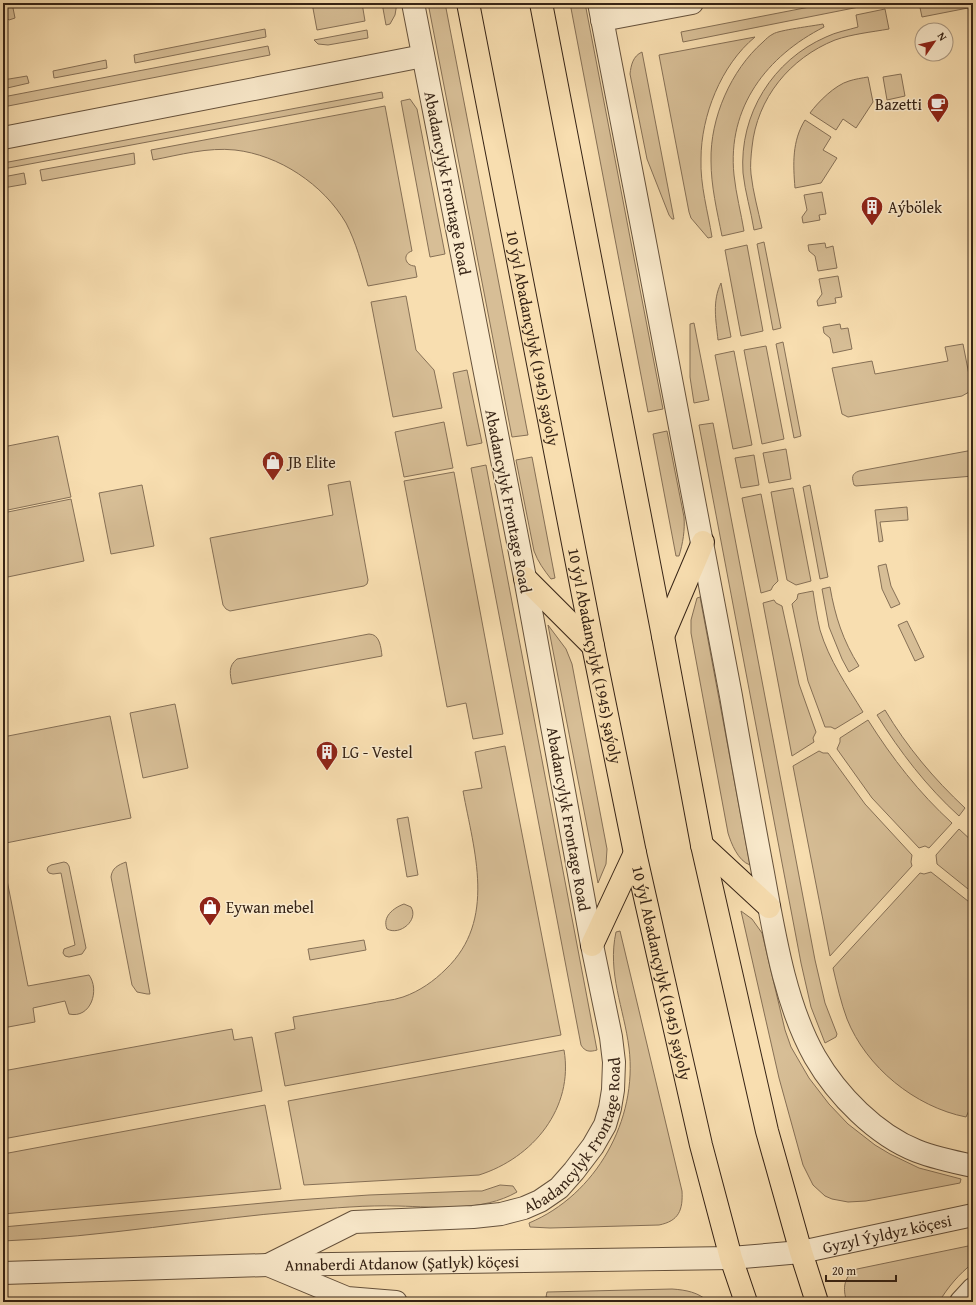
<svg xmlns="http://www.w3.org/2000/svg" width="976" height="1305" font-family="'Gentium Book Plus',serif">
	<rect width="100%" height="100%" fill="#f8deb0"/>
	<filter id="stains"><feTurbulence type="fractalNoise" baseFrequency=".005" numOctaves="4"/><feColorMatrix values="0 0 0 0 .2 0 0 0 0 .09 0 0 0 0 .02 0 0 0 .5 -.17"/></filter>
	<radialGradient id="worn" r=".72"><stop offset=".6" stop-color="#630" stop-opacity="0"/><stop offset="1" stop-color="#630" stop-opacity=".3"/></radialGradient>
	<!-- green -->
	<g fill="#d7be96" stroke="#867056">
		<polygon points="3,3 12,3 15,18 9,20 3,15"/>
		<polygon points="312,3 362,3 365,21 317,30"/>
		<polygon points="382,3 397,3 395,15 390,24 386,25"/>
		<polygon points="428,3 445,3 528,435 512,437"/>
		<polygon points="570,3 585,3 663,409 648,412"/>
		<polygon points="830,3 879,3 683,42 681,32"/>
		<polygon points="919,3 973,3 973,7 922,17"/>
		<path d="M885,9L889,29C872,32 852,34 835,40C790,58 757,98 752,147C751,156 750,166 751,174C753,192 758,210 762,228L754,230C751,211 745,192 743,173C739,114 773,60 826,37C836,32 848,30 858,27L856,15Z"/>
		<path d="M823,24L824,27C767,56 727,107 734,175C736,194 741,213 744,231L722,236C717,211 711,186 711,161C710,118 731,70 763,42C766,39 769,36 773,34C779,30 813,26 823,24Z"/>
		<polygon points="265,29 266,37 135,63 134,55"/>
		<polygon points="367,30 368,38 328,45 318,44 314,40"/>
		<path d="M755,37C721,65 701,116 701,159C700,185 708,212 712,237L708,238L691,218L689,212L659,55Z"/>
		<polygon points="268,46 270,55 3,107 3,97"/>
		<path d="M642,52L674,219H672L669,215L647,159L630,74C631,65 633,56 642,52Z"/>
		<polygon points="106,60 107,68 54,78 53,71"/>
		<polygon points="901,74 905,96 887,100 883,77"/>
		<polygon points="27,76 29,83 3,89 3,80"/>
		<path d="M868,77L873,102L856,128L843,119L836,130L810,113C818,102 835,85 849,81C855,79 862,78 868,77Z"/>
		<polygon points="382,92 383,98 3,169 3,163"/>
		<polygon points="410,99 417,109 445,254 430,257 401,101"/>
		<path d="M385,106L412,251C402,254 405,266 415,266L417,277L368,286C362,265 356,242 346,223C323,184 279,155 235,150C208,147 179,155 153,160L151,150Z"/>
		<path d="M805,120L831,137L823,150L837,158L821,183L795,188C793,164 792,141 805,120Z"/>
		<polygon points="134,153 135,164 42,181 40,170"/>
		<polygon points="24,173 26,184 3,188 3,177"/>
		<polygon points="822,192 826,214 819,215 820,220 803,223 802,217 807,210 804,195"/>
		<polygon points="764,242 781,328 773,330 757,244"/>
		<polygon points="825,243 826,248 833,246 837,268 818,271 815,256 809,251 808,245"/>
		<polygon points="747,245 763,331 741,336 725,250"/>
		<polygon points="838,276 842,297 835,298 836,303 818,306 817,301 822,294 819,279"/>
		<path d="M721,283L731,337L718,340C716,321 712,301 721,283Z"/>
		<polygon points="406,296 416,350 434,370 442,408 393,417 371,302"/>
		<polygon points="694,323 709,400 694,403 690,377 690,324"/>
		<polygon points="840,324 841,329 848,328 852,349 833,353 830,338 824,333 823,327"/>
		<polygon points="783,342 801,436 794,438 776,344"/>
		<polygon points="963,344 971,385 969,392 962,396 848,417 842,414 832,368 872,361 875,374 948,361 945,347"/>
		<polygon points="766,346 784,439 762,444 744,350"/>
		<polygon points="734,351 752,445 733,449 715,355"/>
		<polygon points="467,370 482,443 467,446 453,373"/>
		<polygon points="444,422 453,468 404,477 395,432"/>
		<polygon points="713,423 815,960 825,1003 837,1034 836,1037 825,1043 811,1007 801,963 699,425"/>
		<path d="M667,431L684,517C685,530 683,543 679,556H676L653,434Z"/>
		<polygon points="58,436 71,497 3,511 3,447"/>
		<polygon points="786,449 791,479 769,483 763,453"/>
		<path d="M973,450V476L856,486L854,485C852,478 851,474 859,471Z"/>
		<polygon points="754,455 759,485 741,488 735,458"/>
		<path d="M532,457L555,578L551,579C544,570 538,562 534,551L516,460Z"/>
		<path d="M486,465L597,1050C590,1052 585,1052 581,1045L471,468Z"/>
		<polygon points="454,472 503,734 473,739 466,703 447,707 404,481"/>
		<polygon points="350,481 368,580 367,584 364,586 230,611 226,609 223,605 210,538 333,515 328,485"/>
		<polygon points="142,485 154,546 111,554 99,493"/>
		<polygon points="810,485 828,577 820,579 803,487"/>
		<polygon points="793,488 811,581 796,585 787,580 771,492"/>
		<polygon points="761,494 778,581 773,586 771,590 761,593 742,498"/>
		<polygon points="71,499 84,561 3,578 3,513"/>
		<polygon points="907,507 908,520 880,522 883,541 879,542 875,510"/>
		<polygon points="886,564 891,586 900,604 891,608 882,589 878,566"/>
		<path d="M830,587C835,616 843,641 859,666L849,672L842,659L829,627L822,589Z"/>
		<path d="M813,591C815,604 817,618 820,630C829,660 847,686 863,712L835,729L831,727H825L808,681L792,604L797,599L798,594Z"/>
		<path d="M700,597L750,865C738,861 731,843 728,833L691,633V620L697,598Z"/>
		<polygon points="774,600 776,603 782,606 799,684 816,732 813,738 814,742 792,756 763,603"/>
		<polygon points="907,621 924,657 915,661 898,625"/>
		<polygon points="548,625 566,649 572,664 607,849 606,864 598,883"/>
		<path d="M369,634C380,634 381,648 382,656L232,684C230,674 228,666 237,659Z"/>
		<polygon points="175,704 188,768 143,778 130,713"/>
		<path d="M885,710C907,747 934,779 965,808L959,816C927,787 900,752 877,715Z"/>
		<polygon points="110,716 131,818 6,843 3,830 3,737"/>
		<path d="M868,720C892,758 919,793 952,823L929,848L925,846L919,848L872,798L837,749L840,742V738Z"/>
		<path d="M505,746L561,1035L285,1086L275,1033L295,1029L293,1017C318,1013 343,1008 368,1004C379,1001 392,1001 403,997C420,991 434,981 446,969C497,920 474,851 463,791L482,788L475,752Z"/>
		<polygon points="819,751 823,753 828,753 865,804 912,855 911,862 912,866 830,956 793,766"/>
		<polygon points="408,817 418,875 407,877 397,819"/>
		<polygon points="959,829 973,842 973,893 937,864 936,855"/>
		<path d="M3,860L28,986L89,975C100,990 91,1019 69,1014L65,1001L33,1008L35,1022L3,1028Z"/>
		<polygon points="64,862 67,863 69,866 86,948 82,954 69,957 65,956 63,953 64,949 75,945 61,873 53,874 49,873 47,870 48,867 51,865"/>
		<path d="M126,862L150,994H147L137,992L132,985L111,877C112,868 118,865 126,862Z"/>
		<path d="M931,872L973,905V1102L966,1117C915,1107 866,1067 847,1019C841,1003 837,985 833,968L920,873L924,874Z"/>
		<path d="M404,904L411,907C419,920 400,936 387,929C382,917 393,908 404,904Z"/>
		<polygon points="741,911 752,919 762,933 785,1030 791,1047 809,1078 829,1104 848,1124 875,1145 890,1154 919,1168 961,1179 960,1183 866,1201 848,1202 832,1199 825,1196 813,1185 803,1165 779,1078"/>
		<path d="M620,931L682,1191C683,1210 679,1221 659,1225L550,1228L530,1227L529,1223C596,1195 638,1120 629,1048C624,1008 607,973 616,932Z"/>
		<polygon points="364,940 366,950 310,960 308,949"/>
		<polygon points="232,1029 234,1040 252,1037 262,1091 3,1139 3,1071"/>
		<path d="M564,1050C574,1108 533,1158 479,1175L304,1185L288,1101Z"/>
		<polygon points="265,1105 281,1189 3,1214 3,1154"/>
		<path d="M500,1185L513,1186L517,1192C482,1212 437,1207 398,1206C367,1205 333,1208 301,1211C202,1219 103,1237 3,1241V1227L296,1200L369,1195L473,1191H482Z"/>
		<path d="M973,1245V1263C959,1274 948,1287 939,1302H847C842,1288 844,1276 857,1269Z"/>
		<path d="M672,1289C686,1290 698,1292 709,1302H581L546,1297L547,1292Z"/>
	</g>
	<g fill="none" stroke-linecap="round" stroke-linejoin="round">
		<!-- minor casing -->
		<g stroke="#66523c" stroke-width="24">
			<g id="minor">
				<path d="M599,3C643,234 689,465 731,696C741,755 752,814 763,873C774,933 785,1004 815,1057C837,1095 876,1135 917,1151C935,1158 954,1162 973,1166"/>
				<polyline points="602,20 692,3"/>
				<polyline points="3,138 423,56"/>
				<path id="s1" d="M801,1252L973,1215"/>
				<path id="s2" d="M268,1265L354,1222L473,1217L501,1214L524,1208L540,1201L559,1188L574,1171L593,1146L605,1125L610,1108L613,1090L614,1062L611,1037L592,945L525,578L413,3"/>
				<polyline points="268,1265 347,1298 396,1302"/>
				<polyline points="961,1302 973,1289"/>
			</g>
		</g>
		<!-- tertiary casing -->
		<g stroke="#66523c" stroke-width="24">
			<g id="tertiary">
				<path id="s3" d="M3,1273L268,1265L731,1258L801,1252"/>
			</g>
		</g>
		<!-- primary casing -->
		<g stroke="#362315" stroke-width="24">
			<g id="primary">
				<path id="s4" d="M468,3L593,646L635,853L701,1145L731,1258L746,1302"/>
				<polyline points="541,3 663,636 702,845 767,1131 801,1252 817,1302"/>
				<polyline points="525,578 593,646"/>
				<polyline points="663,636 703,542"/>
				<polyline points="702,845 769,907"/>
				<polyline points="592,945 635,853"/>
			</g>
		</g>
		<!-- minor -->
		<use href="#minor" stroke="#faeacc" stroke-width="22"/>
		<!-- tertiary -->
		<use href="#tertiary" stroke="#faeacc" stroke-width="22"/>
		<!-- primary -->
		<use href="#primary" stroke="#f8deb0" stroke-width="22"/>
	</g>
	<!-- icons -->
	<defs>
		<g id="cafe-pin" transform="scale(1.15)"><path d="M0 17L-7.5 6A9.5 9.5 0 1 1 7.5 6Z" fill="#8f2418" stroke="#faeacc"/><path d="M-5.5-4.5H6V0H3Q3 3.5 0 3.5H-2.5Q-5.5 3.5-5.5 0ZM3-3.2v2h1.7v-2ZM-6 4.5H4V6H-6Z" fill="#fff"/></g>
		<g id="building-pin" transform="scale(1.15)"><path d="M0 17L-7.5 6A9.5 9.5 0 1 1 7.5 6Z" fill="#8f2418" stroke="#faeacc"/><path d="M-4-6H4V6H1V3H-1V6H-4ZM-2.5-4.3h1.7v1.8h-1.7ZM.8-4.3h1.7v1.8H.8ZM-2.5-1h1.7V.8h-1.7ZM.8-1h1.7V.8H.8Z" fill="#fff"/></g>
		<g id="shop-pin" transform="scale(1.15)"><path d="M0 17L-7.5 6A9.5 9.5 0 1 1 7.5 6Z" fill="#8f2418" stroke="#faeacc"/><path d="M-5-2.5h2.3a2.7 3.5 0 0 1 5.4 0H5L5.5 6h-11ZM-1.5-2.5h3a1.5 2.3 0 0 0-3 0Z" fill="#fff"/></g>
	</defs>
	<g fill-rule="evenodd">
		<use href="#cafe-pin" x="938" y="104"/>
		<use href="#building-pin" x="872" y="207"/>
		<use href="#shop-pin" x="273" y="462"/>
		<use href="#building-pin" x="327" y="752"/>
		<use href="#shop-pin" x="210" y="907"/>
	</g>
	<g text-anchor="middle" stroke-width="3" stroke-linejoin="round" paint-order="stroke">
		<!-- poi labels -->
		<g font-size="16" fill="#362315" stroke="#faeacc" text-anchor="start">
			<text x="922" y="110" text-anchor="end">Bazetti</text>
			<text x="888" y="213">Aýbölek</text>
			<text x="288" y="468">JB Elite</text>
			<text x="342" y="758">LG - Vestel</text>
			<text x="226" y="913">Eywan mebel</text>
		</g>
		<!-- street labels -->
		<g font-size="16" fill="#362315" stroke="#faeacc">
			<text transform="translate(448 183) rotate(79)" y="6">Abadancylyk Frontage Road</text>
			<text dy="6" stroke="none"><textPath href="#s4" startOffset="341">10 ýyl Abadançylyk (1945) şaýoly</textPath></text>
			<text transform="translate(509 501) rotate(79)" y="6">Abadancylyk Frontage Road</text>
			<text dy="6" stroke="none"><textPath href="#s4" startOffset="665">10 ýyl Abadançylyk (1945) şaýoly</textPath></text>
			<text transform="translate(569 819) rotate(80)" y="6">Abadancylyk Frontage Road</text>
			<text dy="6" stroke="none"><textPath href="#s4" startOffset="989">10 ýyl Abadançylyk (1945) şaýoly</textPath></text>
			<text dy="6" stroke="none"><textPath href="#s2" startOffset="361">Abadancylyk Frontage Road</textPath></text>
			<text dy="6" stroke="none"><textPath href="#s1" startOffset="88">Gyzyl Ýyldyz köçesi</textPath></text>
			<text dy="6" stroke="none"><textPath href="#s3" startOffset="399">Annaberdi Atdanow (Şatlyk) köçesi</textPath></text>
		</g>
	</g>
	<!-- margin -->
	<rect width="976" height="1305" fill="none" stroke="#f8deb0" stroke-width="16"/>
	<rect x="4" y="4" width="968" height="1297" fill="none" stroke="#362315" stroke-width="2"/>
	<rect x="8" y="8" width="960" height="1289" fill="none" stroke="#362315"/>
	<!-- north arrow -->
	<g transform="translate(934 42) rotate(56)"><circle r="19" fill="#faeacc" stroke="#ac9a83"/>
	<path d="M0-3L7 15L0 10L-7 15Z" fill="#8f2418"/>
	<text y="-6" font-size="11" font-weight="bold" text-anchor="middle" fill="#362315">N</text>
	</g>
	<!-- scale -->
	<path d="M826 1275v6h70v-6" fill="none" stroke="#362315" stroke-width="2"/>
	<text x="832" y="1275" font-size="12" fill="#362315" stroke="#faeacc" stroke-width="3" paint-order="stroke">20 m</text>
	<rect width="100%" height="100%" filter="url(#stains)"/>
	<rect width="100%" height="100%" fill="url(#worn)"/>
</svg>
